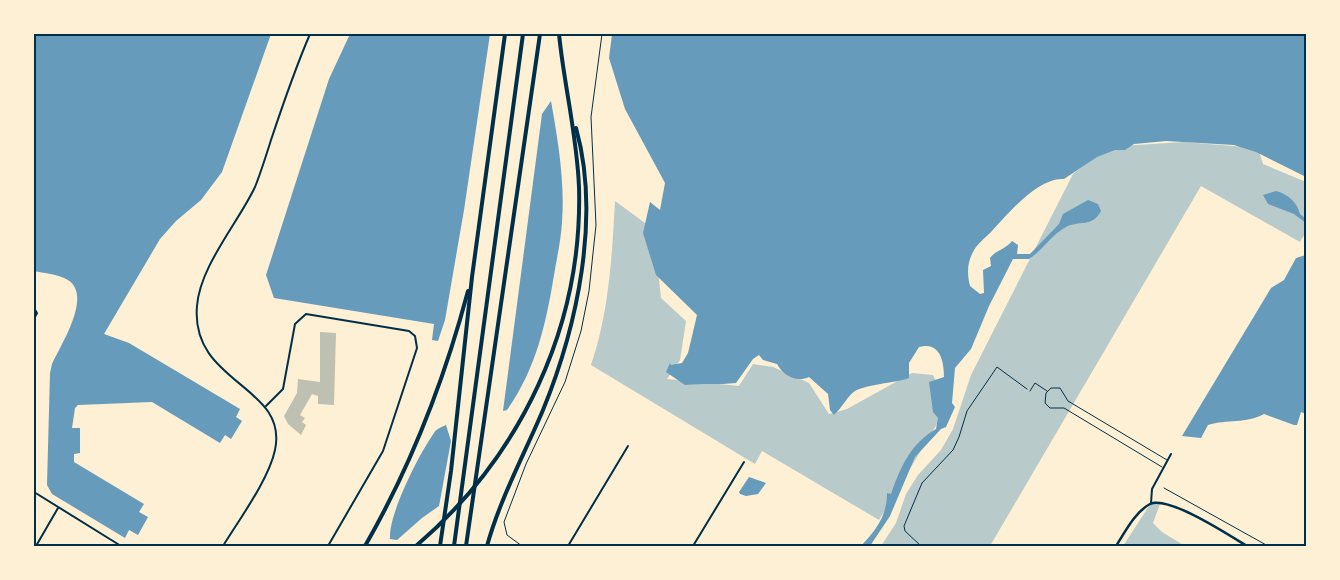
<svg xmlns="http://www.w3.org/2000/svg" width="1340" height="580" font-family="Quicksand,sans-serif">
	<rect width="100%" height="100%" fill="#fdf0d5"/>
	<!-- green -->
	<g fill="#b9caca">
		<polygon points="1183,142 1258,148 1263,164 1306,182 1306,232 1300,242 1201,186 990,546 881,546 896,523 906,494 918,475 941,450 953,429 971,375 1073,174 1107,147"/>
		<path d="M615,201L649,226L655,242L661,298L686,321L680,360L667,379L739,386L753,364L773,367L809,383L829,414L847,409L912,373L933,375L942,392L940,419L879,520L762,451L755,464L591,365C609,313 612,256 615,201Z"/>
		<polygon points="1155,501 1160,504 1153,523 1162,532 1185,546 1123,546 1151,503"/>
	</g>
	<!-- water -->
	<g fill="#669bbc">
		<path d="M34,34H271L222,172L201,200L176,221L160,239L104,334L129,343L240,409L236,417L242,421L231,439L225,435L220,443L152,402L78,405L75,408L72,428H80V453L74,454V462L144,504L139,512L148,517L138,535L129,530L125,538L52,494L47,485L50,373L52,364C61,344 96,291 64,278C55,274 44,273 34,271Z"/>
		<polygon points="350,34 490,34 464,210 445,320 438,341 432,340 434,324 274,298 266,275 329,79"/>
		<path d="M612,34H1306V177L1256,152L1234,145L1166,141L1134,144L1125,150H1115L1097,157L1064,179C1038,177 1007,215 991,232C985,238 976,245 973,252C967,263 967,274 970,286L980,294L984,293L983,270L991,266L990,258C996,250 1006,249 1012,241L1018,245L1017,254H1030L1059,224L1063,214L1088,200L1098,204L1101,211C1092,228 1079,220 1066,227C1051,235 1043,250 1029,259H1013L989,306L971,349L955,368L952,403L955,407L946,427L941,429L915,457L890,516L870,546H861C876,530 887,516 887,493L891,494C900,468 911,443 936,429L938,418L933,412L929,382L944,377C944,361 940,341 919,347L909,363V378C896,383 867,384 855,391C849,394 841,409 834,415L830,410L828,394L809,377C796,383 783,375 777,364L763,360L759,355L753,359L736,383C718,385 702,383 685,385L666,372L670,363L671,365L682,363L688,353L697,315L656,275L643,233L650,202L660,210L665,183L625,109L609,58Z"/>
		<path d="M551,101C558,141 565,181 562,222C561,240 557,257 554,275C546,324 536,369 507,410L503,411L542,114Z"/>
		<path d="M1276,191C1288,194 1297,202 1300,214L1306,219V223L1294,214L1268,204L1263,195Z"/>
		<path d="M1306,255V414L1301,412L1297,425H1294L1264,414C1246,424 1227,419 1208,425L1201,438L1182,436L1271,288L1284,280L1296,258Z"/>
		<path d="M446,425L451,441L439,506L422,518L397,540L390,539C388,515 419,454 434,433C436,429 442,427 446,425Z"/>
		<polygon points="749,477 766,483 758,494 746,496 740,494 739,492"/>
	</g>
	<!-- building -->
	<polygon fill="#bec0b2" points="320,332 336,333 334,405 318,404 318,396 312,394 300,415 305,418 302,422 306,425 301,435 288,424 284,416 297,393 298,379 320,382"/>
	<g fill="none" stroke-linecap="round" stroke-linejoin="round">
		<!-- path -->
		<g stroke="#003049" stroke-width="1">
			<polyline points="1164,488 1268,546"/>
			<polyline points="522,546 507,535 504,522 526,464 565,382 581,331 589,291 596,225 591,117 602,34"/>
			<polyline points="921,546 905,531 904,526 922,483 953,450 959,437 967,411 997,367 1027,389"/>
		</g>
		<!-- service -->
		<g stroke="#003049" stroke-width="1">
			<polyline points="1030,391 1035,383 1047,391"/>
			<polyline points="1162,467 1064,408 1050,408 1045,403 1046,393 1051,388 1060,388 1068,401 1167,460"/>
		</g>
		<!-- minor -->
		<g stroke="#003049" stroke-width="2">
			<polyline points="34,308 37,313 34,319"/>
			<polyline points="266,406 283,389 295,324 306,314 409,331 415,336 417,348 383,451 328,546"/>
			<polyline points="34,492 121,546"/>
			<polyline points="1151,503 1152,489 1171,454"/>
			<polyline points="36,546 58,508"/>
			<path d="M223,546C239,520 269,479 275,450C289,385 190,384 197,306C200,266 238,223 255,187C261,172 266,156 271,140C283,104 295,69 310,34"/>
			<polyline points="568,546 628,446"/>
			<polyline points="693,546 744,462"/>
		</g>
		<!-- tertiary -->
		<path stroke="#003049" stroke-width="2.5" d="M1116,546C1125,532 1135,512 1150,504C1168,495 1229,535 1247,546"/>
		<!-- motorway -->
		<g stroke="#003049" stroke-width="4">
			<path d="M365,546C411,466 444,381 468,291"/>
			<path d="M416,546C521,456 583,326 579,187C577,135 564,85 559,34"/>
			<polyline points="440,546 451,471 472,277 505,34"/>
			<polyline points="454,546 523,34"/>
			<polyline points="466,546 540,34"/>
			<path d="M487,546C500,499 524,455 543,410C577,327 601,217 576,128"/>
		</g>
	</g>
	<!-- border -->
	<rect width="1340" height="580" fill="none" stroke="#fdf0d5" stroke-width="70"/>
	<rect x="35" y="35" width="1270" height="510" fill="none" stroke="#003049" stroke-width="2"/>
</svg>
